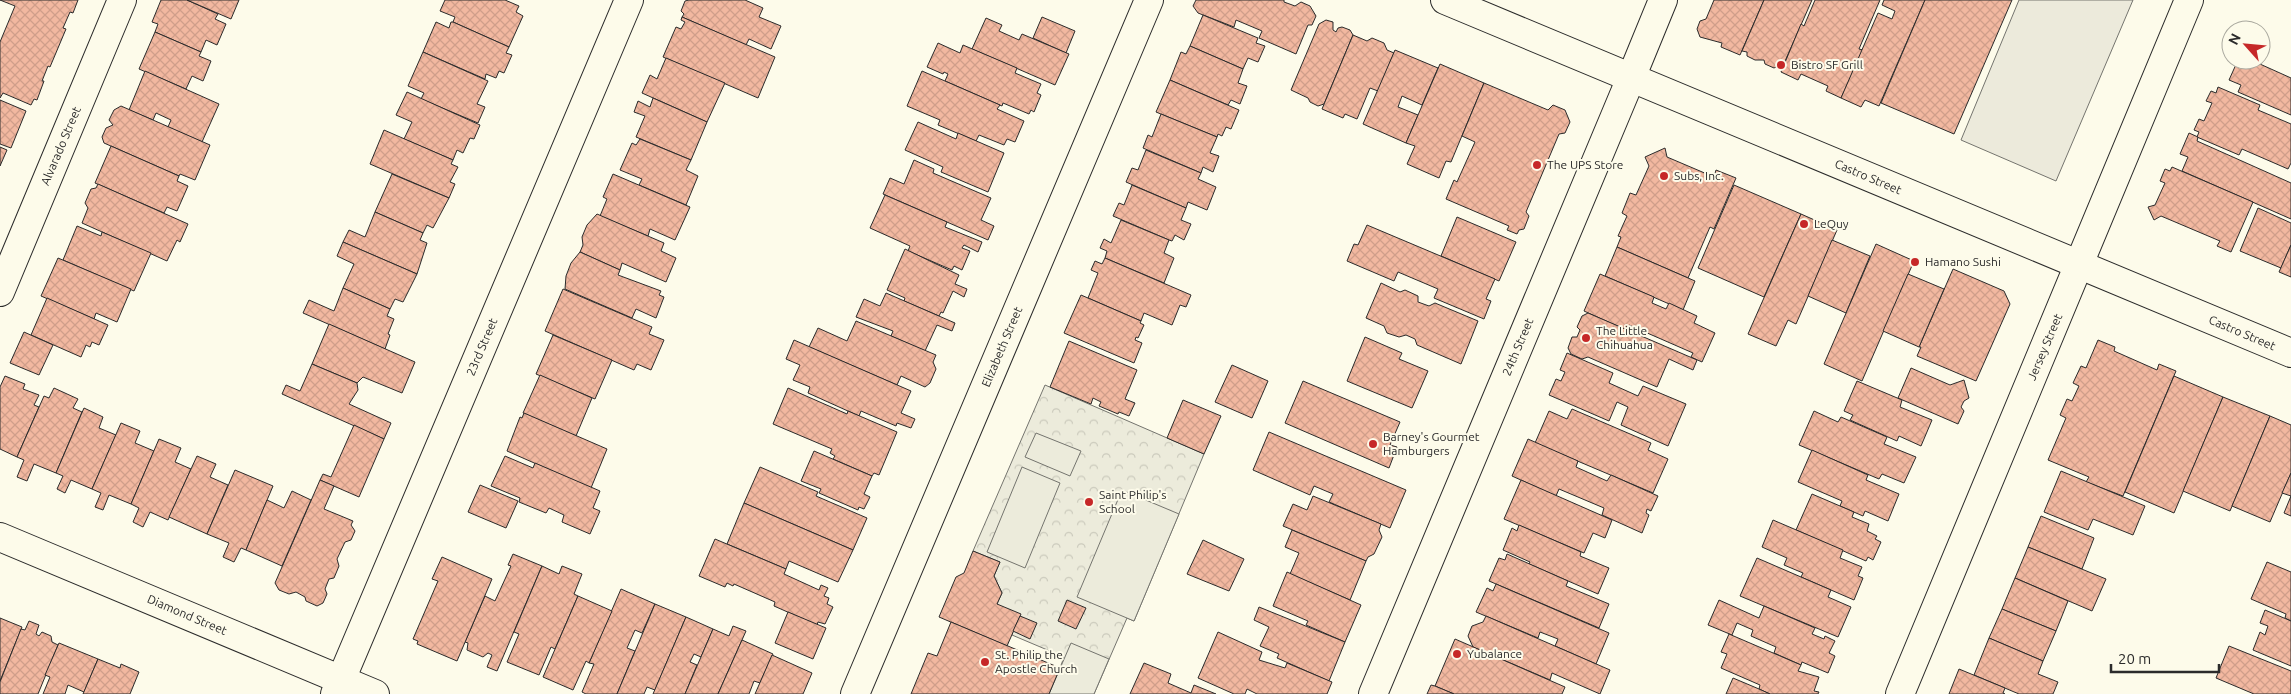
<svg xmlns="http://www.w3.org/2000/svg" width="2291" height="694" font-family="Ubuntu,sans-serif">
	<defs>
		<pattern id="park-crowns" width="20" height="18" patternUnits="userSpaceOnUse" patternTransform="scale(1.25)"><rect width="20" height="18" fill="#ecebdb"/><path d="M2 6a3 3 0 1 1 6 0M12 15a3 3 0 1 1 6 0" fill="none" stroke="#cbcabc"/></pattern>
		<pattern id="building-cross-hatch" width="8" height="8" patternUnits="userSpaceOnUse" patternTransform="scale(1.25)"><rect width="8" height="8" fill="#f2b8a0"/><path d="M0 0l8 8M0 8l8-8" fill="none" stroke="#d09e8a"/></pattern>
	</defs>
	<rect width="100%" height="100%" fill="#fdfbea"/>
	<!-- park -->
	<polygon fill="url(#park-crowns)" stroke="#74746e" points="1045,385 1204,454 1134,621 1127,618 1094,694 1060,668 1064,657 1012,635 1013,631 997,604 1002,593 994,576 1000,562 973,551"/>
	<!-- pitch -->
	<g fill="#ecebdb" stroke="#74746e">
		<polygon points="1036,433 1081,451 1070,476 1025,457"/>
		<polygon points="1022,467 1060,483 1025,568 987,552"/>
		<polygon points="1122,490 1179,514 1134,621 1077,597"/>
		<polygon points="1071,643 1109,659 1094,694 1049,694"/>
	</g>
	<!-- parking -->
	<polygon fill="#eceadb" stroke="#74746e" points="2019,0 2133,0 2056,181 1961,140"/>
	<!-- building -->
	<g fill="url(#building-cross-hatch)" stroke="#2b2b2b">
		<polygon points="0,0 78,0 73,13 70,12 63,28 66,29 50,67 48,66 42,81 44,81 37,100 34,99 31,105 3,93 0,98 0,42 15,6"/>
		<polygon points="161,0 187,0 218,14 215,19 226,24 217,45 206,40 201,52 155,32 158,24 152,22"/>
		<polygon points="187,0 239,0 231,19"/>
		<polygon points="445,0 505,0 519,6 516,12 523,16 509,47 453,22 455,17 440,11"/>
		<polygon points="689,0 745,0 763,8 759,17 781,26 771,49 749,39 746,45 682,17 684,14 681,11 685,1"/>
		<polygon points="1196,0 1284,0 1284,2 1295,6 1301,2 1310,6 1316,16 1312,25 1308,25 1296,54 1259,38 1262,31 1236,20 1234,27 1198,13 1193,6"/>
		<polygon points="1714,0 1764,0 1740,55 1721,47 1722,43 1700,37 1697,29 1700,21 1706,19"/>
		<polygon points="1764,0 1812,0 1782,68 1778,66 1774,68 1765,64 1764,60 1755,60 1747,56 1747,52 1742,51"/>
		<polygon points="1815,0 1880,0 1859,49 1863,50 1841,98 1826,91 1828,86 1801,74 1798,80 1781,72 1801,24 1804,26"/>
		<polygon points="1884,0 1925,0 1879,106 1865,100 1861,107 1841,98 1878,13 1892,19 1895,11 1882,5"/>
		<polygon points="1925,0 2012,0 1954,134 1881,103"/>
		<polygon points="1203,15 1258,38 1256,43 1265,46 1258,62 1248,58 1243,69 1190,46"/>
		<polygon points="682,17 775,57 758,98 663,57 676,27 681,29 685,22 681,20"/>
		<polygon points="1042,17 1075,31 1066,53 1033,38"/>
		<polygon points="986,18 1002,25 999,31 1019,40 1022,34 1069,54 1055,85 972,49"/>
		<polygon points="1326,20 1333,22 1333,30 1336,32 1338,28 1342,27 1350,30 1353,35 1324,104 1318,106 1310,102 1308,98 1291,90 1319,24"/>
		<polygon points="436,22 449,28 451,22 453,22 509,47 506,53 512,55 504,73 499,71 496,78 486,74 485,79 423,52"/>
		<polygon points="155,32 201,52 199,56 211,61 203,81 192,76 186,89 139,69"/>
		<polygon points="1353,35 1367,41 1372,38 1384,43 1387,50 1394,53 1378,91 1370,88 1357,119 1345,114 1343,118 1322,109"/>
		<polygon points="938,43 960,53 963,45 1017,68 1015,73 1041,84 1037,93 1041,95 1034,112 1031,110 1029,114 1003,103 1002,106 945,81 948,74 944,72 943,74 927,67"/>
		<polygon points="1190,46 1243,69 1238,83 1247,86 1240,104 1231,100 1228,105 1170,80 1181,52 1186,54"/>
		<polygon points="1395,50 1438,68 1422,105 1402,96 1398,107 1418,115 1406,143 1363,124"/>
		<polygon points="423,52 488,81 477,104 485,107 478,123 421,99 424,93 408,86"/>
		<polygon points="666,58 725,83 707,122 642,93 650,75 657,79"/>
		<polygon points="2238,60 2251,60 2291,78 2291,115 2238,92 2241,85 2229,80"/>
		<polygon points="1440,64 1484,83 1451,162 1446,161 1439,178 1407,164 1415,146 1406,143"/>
		<polygon points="145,71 219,104 202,142 168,127 171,120 156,113 153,120 129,110"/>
		<polygon points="922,71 1000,105 997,109 1024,121 1015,142 1007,139 1004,145 979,135 976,141 938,125 940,120 907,106"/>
		<polygon points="1170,80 1239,110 1231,129 1226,127 1222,136 1218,134 1217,137 1156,112"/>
		<polygon points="1484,83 1548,110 1553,105 1565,110 1570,122 1565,133 1559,134 1526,212 1529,216 1524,229 1519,230 1517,234 1507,230 1509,226 1446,199 1454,180 1457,182 1475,142 1462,136"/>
		<polygon points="2218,87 2260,105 2258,110 2291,124 2291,163 2288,169 2242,149 2239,155 2197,137 2199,132 2194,130 2199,119 2204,121 2212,103 2206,101 2211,91 2216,93"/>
		<polygon points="407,92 480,125 474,139 470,138 463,153 457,150 453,160 404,139 412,122 396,115"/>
		<polygon points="653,98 707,122 691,160 636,137 645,116 634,112 638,101 650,107"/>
		<polygon points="0,100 26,111 11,148 0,144"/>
		<polygon points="121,106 210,145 195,180 180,174 179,176 104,143 102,137 106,128 113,125 109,120 114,110"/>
		<polygon points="1161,114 1217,137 1210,153 1219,156 1213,172 1203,167 1201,173 1143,148 1148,135 1152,137"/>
		<polygon points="918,122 956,139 958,133 1004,153 988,192 941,172 943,167 905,150"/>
		<polygon points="384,130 453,160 451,164 458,167 450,182 455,184 449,198 370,164"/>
		<polygon points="2189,133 2198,137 2197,141 2291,183 2291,219 2182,171 2188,157 2180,154"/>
		<polygon points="640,139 691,160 686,170 698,176 686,205 639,185 642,179 620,170 632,143 636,145"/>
		<polygon points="111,146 179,176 177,181 188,186 177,211 167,207 164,213 95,183"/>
		<polygon points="0,147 7,150 0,166"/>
		<polygon points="1665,148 1667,157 1714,177 1716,170 1736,178 1714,229 1710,227 1688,278 1617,247 1621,237 1618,236 1627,216 1622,213 1630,193 1636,195 1649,166 1645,157"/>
		<polygon points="1146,150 1201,173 1198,179 1216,187 1207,210 1188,202 1186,208 1126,182 1132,168 1138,170"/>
		<polygon points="914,160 934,169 933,173 991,198 981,220 994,226 988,240 883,194 890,178 904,184"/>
		<polygon points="2172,167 2253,202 2231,252 2217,246 2220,241 2161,216 2154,220 2148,207 2155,205 2165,183 2160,181 2165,169 2170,171"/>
		<polygon points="392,174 449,198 433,228 427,225 423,233 375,212"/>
		<polygon points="613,174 690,207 675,240 650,229 648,236 600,216 607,199 603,197"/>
		<polygon points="98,184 188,224 180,242 177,240 167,261 82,223 88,208 85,203 91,189 96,188"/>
		<polygon points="1132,185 1186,208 1181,220 1191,224 1184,240 1175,235 1172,241 1169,240 1113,216 1119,203 1124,205"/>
		<polygon points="1734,185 1801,214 1764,297 1698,268"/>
		<polygon points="885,195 947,222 945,227 982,242 978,252 964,245 962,248 970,251 962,270 954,266 952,270 908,251 910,246 870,228"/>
		<polygon points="2258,208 2291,223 2291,245 2281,268 2240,251"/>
		<polygon points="375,212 423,233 420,240 427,243 417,274 343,242 349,230 365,237"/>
		<polygon points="597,214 664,243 661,251 676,258 666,282 622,263 620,270 580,252 583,245 582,237 587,225"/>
		<polygon points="1801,214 1837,230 1796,324 1788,320 1776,346 1748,334"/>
		<polygon points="1457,217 1516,242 1499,281 1441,256"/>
		<polygon points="1121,220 1169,240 1164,253 1174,258 1164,283 1105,258 1107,251 1100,248 1104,239 1111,243"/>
		<polygon points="1367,225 1495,279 1486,299 1491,301 1484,319 1434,298 1438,289 1398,272 1394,281 1347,261 1354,244 1358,245"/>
		<polygon points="77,226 101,236 102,232 151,253 134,291 63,260"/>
		<polygon points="1832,240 1870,256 1846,313 1808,296"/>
		<polygon points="343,242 417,274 403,302 395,299 390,309 343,288 354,264 337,256"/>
		<polygon points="1876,244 1914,261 1862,381 1824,364"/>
		<polygon points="2291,245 2291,277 2279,272"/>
		<polygon points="1617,247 1695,281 1683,310 1605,276"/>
		<polygon points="905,249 959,275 955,284 967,289 964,297 953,291 943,313 941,312 939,316 904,301 905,298 887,290"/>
		<polygon points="580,252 620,270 618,275 661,291 659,295 664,297 656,318 636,309 632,318 565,289 566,276 571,263"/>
		<polygon points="58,258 131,289 117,322 96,313 94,319 41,296"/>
		<polygon points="1105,258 1191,295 1186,307 1180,305 1172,325 1144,313 1141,321 1088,298 1098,273 1091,270 1095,261 1102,264"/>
		<polygon points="1953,269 2004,291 2010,304 1976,381 1917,356 1921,347 1919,347"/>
		<polygon points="1600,274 1654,297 1652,303 1666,309 1669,303 1697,316 1694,323 1715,333 1702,362 1691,357 1693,353 1629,325 1626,330 1584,311"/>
		<polygon points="1908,274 1944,289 1919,347 1883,331"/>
		<polygon points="1381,283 1400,292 1405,290 1418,296 1418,302 1429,306 1435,303 1478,321 1461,364 1417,345 1415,339 1406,335 1399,337 1387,333 1384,326 1366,318"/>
		<polygon points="343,288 390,309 387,316 394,319 388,334 390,335 385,349 303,313 309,300 334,311"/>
		<polygon points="563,289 652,327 649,334 664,340 651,370 637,364 634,370 545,331"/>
		<polygon points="886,293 955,323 952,331 937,325 925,351 891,336 893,331 856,317 864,299 880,306"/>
		<polygon points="1081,295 1141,321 1140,323 1144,325 1138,338 1136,337 1135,340 1142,343 1134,363 1064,333"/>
		<polygon points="47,298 108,325 99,345 92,342 90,347 86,345 81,357 31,335"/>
		<polygon points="1588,313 1697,360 1693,370 1669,359 1657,387 1588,357 1582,359 1571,354 1568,348 1572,337 1577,337 1580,330 1577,327 1582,316"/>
		<polygon points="856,321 936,355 933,362 936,369 930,383 925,387 901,376 897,385 809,347 818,328 847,341"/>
		<polygon points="329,324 415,362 402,393 363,377 357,383 312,364"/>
		<polygon points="24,332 53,345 39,375 10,363"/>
		<polygon points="553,335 612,360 595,399 536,374"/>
		<polygon points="1365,337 1402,353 1399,359 1428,371 1412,408 1347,381"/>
		<polygon points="794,340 911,391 901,413 915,419 911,428 897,423 896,426 861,411 859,416 808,393 810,387 793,380 800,365 786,359"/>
		<polygon points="2098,340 2115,347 2114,351 2157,370 2159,364 2176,371 2123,496 2086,482 2089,477 2048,460 2066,418 2060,415 2067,399 2072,401 2079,386 2073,383 2081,366 2086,368"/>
		<polygon points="1069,341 1137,370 1125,399 1135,403 1129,416 1119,412 1118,414 1099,406 1101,402 1093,398 1091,404 1050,387"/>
		<polygon points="1567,353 1613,373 1609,383 1638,396 1643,386 1686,404 1668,446 1621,425 1628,407 1617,402 1609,421 1549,395 1556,379 1561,381 1565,372 1560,370"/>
		<polygon points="312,364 357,383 358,390 349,404 391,423 384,439 282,394 286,385 300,391"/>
		<polygon points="1232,365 1268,381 1252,418 1215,402"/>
		<polygon points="1911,368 1950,385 1964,380 1969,398 1964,401 1961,407 1964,411 1958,424 1898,398"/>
		<polygon points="540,375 592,398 576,436 523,413"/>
		<polygon points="5,376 25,384 23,389 39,395 34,405 39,407 17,457 0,449 0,387"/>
		<polygon points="2174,376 2223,397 2174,513 2125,492"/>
		<polygon points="1303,381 1400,422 1390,445 1397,447 1389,468 1285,423"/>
		<polygon points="1857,381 1902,400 1900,407 1932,420 1921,446 1899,436 1897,441 1850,420 1853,415 1844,411"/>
		<polygon points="54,388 78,399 73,408 82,412 56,473 34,464 27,481 17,477 24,460 17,457 44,396 49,398"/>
		<polygon points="788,388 847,414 848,411 897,432 879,475 874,473 872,476 833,459 835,456 830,453 832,449 773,424"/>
		<polygon points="2223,397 2270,416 2230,511 2183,491"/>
		<polygon points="1183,400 1221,416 1204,454 1167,438"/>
		<polygon points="84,408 103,417 99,428 116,435 92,489 71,480 65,493 57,489 63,476 56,473"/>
		<polygon points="1572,409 1651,443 1648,450 1668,459 1653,493 1535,443 1549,411 1567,419"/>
		<polygon points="1814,411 1838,422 1841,417 1887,437 1884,444 1916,457 1904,483 1882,474 1879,479 1799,445"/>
		<polygon points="524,413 607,449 591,488 507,451 520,417 522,418"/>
		<polygon points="2270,416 2291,425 2291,473 2270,522 2232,506"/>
		<polygon points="121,423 140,431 135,443 154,451 131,504 109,495 103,510 95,507 101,493 92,489"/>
		<polygon points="354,425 384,439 359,497 320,480 323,474 331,477"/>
		<polygon points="1269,432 1406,490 1390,528 1329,502 1333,494 1314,486 1310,495 1253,470"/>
		<polygon points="159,439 181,448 175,462 191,469 168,520 150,512 143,527 133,522 139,508 131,504"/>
		<polygon points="1528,439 1578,461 1576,467 1607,481 1611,475 1658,496 1651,511 1647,509 1646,513 1649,515 1642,533 1602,515 1604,508 1559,489 1556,496 1512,476"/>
		<polygon points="1812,450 1868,475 1866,480 1899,494 1888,521 1865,511 1863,516 1840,506 1842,501 1798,482"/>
		<polygon points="814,451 872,476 864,494 870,497 864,509 859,507 858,510 819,493 821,489 801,481"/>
		<polygon points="197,456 216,464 210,477 228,485 207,534 169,517"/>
		<polygon points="505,456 533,468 535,463 600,491 593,508 600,511 590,534 562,522 564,515 549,508 546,513 519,502 520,498 491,486"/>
		<polygon points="760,467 818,492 816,496 867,518 853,550 744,503"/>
		<polygon points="235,470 273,486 246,550 241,548 234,562 223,557 229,543 207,534"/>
		<polygon points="2061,471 2145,506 2133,535 2093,519 2088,530 2044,512"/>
		<polygon points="2291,473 2291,516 2284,513 2291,496 2282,493"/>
		<polygon points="320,480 334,486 324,509 353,521 351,525 355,531 351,540 345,542 337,559 339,566 334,578 329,579 325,589 327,594 323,603 317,606 306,601 305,597 296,592 289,594 279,590 275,583"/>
		<polygon points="1521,480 1612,520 1605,538 1593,533 1584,553 1504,519"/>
		<polygon points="480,485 518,501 506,528 468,512"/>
		<polygon points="292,491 311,500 282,566 246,550 267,500 284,508"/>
		<polygon points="1812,494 1854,512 1852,517 1869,524 1867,531 1877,536 1875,539 1881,542 1873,560 1868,557 1866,561 1796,530"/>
		<polygon points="1313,496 1381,524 1379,530 1382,537 1374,554 1368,557 1366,561 1283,526 1293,504 1307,510"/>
		<polygon points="744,503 853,550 838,582 789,561 786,569 727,544"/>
		<polygon points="2041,516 2094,538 2082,569 2028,547"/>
		<polygon points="1773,520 1843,550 1840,558 1862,567 1858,576 1863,578 1854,600 1801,577 1803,573 1784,565 1787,558 1762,547"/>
		<polygon points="1519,525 1581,552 1580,556 1609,568 1598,594 1529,564 1530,562 1503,550 1512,528 1517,531"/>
		<polygon points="1292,530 1366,561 1350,600 1290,574 1299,553 1285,547"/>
		<polygon points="715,539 786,569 784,574 819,590 821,585 828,588 824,596 829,598 827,604 833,607 825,624 818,622 817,625 774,606 775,602 734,584 733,586 727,583 725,587 699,576"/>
		<polygon points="1203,540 1244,559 1229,591 1187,574"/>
		<polygon points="2028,547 2106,579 2092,611 2015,578"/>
		<polygon points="973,551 1000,562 994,576 1002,593 997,604 1021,614 1007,646 939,617 956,577 964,573"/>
		<polygon points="513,554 542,566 497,671 487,667 492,655 488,653 483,657 467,650 468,643 465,642 485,596 495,601 511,566 508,565"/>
		<polygon points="1507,554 1568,581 1566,586 1609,604 1599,628 1489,581 1499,558 1505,560"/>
		<polygon points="442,557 492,579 457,661 417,644 418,641 413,639 438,581 432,579"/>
		<polygon points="1757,558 1831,590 1828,597 1851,607 1838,637 1740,596"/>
		<polygon points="2267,562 2291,572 2291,621 2285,618 2286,614 2251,599"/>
		<polygon points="542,566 559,574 562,566 582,574 574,594 578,596 555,649 551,647 539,675 507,662 519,634 514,632"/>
		<polygon points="1287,572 1361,605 1345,642 1306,625 1308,621 1273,606"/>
		<polygon points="2015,578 2068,601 2056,631 2002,609"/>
		<polygon points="1496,584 1609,633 1596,664 1555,646 1558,639 1540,632 1538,638 1476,612 1487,588 1493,591"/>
		<polygon points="621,589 655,604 642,633 635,630 627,648 635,651 617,694 586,694 582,692 594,664 589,663"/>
		<polygon points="578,596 612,611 589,663 586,661 573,690 543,677"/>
		<polygon points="1067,600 1086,608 1076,629 1058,621"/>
		<polygon points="1719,600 1759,618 1764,606 1815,628 1812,634 1824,639 1825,636 1835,641 1829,653 1835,656 1828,673 1802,662 1801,665 1774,653 1776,647 1751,636 1753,630 1737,623 1732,635 1708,625"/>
		<polygon points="655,604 686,617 655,690 647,687 644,694 617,694"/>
		<polygon points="1259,607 1345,642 1329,681 1277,658 1279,654 1260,646 1269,627 1254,620"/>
		<polygon points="2002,609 2056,631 2043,661 1989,638"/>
		<polygon points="2265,610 2291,621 2291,666 2253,650 2260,632 2265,635 2268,626 2260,623"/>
		<polygon points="788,612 826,628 813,659 775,643"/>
		<polygon points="1020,616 1037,623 1030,639 1013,631"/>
		<polygon points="1486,616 1610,670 1600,694 1552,673 1550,680 1473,647 1468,636 1472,626 1483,622"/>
		<polygon points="686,617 713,629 701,657 694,654 690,662 697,665 685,694 653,694"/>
		<polygon points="0,618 22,627 0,681"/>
		<polygon points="29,621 39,625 36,634 39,636 42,632 51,636 52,642 58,645 38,694 0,694 0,682 21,629 25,630"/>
		<polygon points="951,622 1060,668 1049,694 911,694 928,653 937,656"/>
		<polygon points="733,626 746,631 718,694 685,694 713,629 729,636"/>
		<polygon points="1218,632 1262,652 1259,660 1285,668 1287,663 1332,682 1327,694 1257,694 1247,689 1245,694 1234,694 1198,678"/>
		<polygon points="1729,634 1801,665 1798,671 1819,677 1814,691 1819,692 1818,694 1770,694 1759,689 1760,685 1721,668 1727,654 1721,652"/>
		<polygon points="1989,638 2043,661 2038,674 2058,682 2053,694 2019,694 1974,675"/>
		<polygon points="1455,639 1565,687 1562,694 1454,694 1435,686"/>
		<polygon points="742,640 773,654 760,683 754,681 749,694 718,694"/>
		<polygon points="59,643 98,659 84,692 68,685 65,694 43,694 50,677 45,675"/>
		<polygon points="2229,646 2291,671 2291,694 2254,694 2216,678"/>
		<polygon points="772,655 812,673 803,694 755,694"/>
		<polygon points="98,659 120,668 121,664 139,672 130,694 83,694"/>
		<polygon points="1144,663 1171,674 1168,683 1191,693 1194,685 1216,694 1130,694"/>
		<polygon points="1959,669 2005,688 2003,693 2005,694 1949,694"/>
		<polygon points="1733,678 1759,689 1770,694 1726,694"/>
		<polygon points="1431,685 1435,686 1454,694 1427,694"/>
	</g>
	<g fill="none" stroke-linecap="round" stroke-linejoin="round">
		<!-- street casing -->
		<g stroke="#2b2b2b" stroke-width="30">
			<g id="street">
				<polyline points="0,292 122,0"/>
				<polyline points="0,537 375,694"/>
				<polyline points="335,694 629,0"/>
				<polyline points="855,694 1149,0"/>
				<polyline points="1373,694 1631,78"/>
				<polyline points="1900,694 2189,0"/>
			</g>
		</g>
		<!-- secondary casing -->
		<g stroke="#2b2b2b" stroke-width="30">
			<g id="secondary">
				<polyline points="1445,0 2291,353"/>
				<polyline points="1631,78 1663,0"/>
			</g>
		</g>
		<!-- street -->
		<use href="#street" stroke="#fdfbea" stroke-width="28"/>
		<!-- secondary -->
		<use href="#secondary" stroke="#fdfbea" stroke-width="28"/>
	</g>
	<!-- markers -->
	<g fill="#c62828" stroke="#fdfbea" stroke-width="2">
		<circle cx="1781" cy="65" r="5"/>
		<circle cx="1537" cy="165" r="5"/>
		<circle cx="1664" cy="176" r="5"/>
		<circle cx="1804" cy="224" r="5"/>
		<circle cx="1915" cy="262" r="5"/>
		<circle cx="1586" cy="338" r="5"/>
		<circle cx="1373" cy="444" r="5"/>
		<circle cx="1089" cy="502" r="5"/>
		<circle cx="1457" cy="654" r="5"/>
		<circle cx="985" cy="662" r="5"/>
	</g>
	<g text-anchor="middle" stroke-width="4" stroke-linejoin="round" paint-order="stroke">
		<!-- poi labels -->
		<g font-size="12" fill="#2b2b2b" stroke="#fdfbea" text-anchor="start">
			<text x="1791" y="69">Bistro SF Grill</text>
			<text x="1547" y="169">The UPS Store</text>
			<text x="1674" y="180">Subs, Inc.</text>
			<text x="1814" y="228">LeQuy</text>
			<text x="1925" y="266">Hamano Sushi</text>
			<text x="1596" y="335">The Little<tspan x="1596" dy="14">Chihuahua</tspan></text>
			<text x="1383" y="441">Barney's Gourmet<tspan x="1383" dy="14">Hamburgers</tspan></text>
			<text x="1099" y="499">Saint Philip's<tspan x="1099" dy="14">School</tspan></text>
			<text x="1467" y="658">Yubalance</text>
			<text x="995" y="659">St. Philip the<tspan x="995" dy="14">Apostle Church</tspan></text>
		</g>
		<!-- street labels -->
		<g font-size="12" fill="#2b2b2b" stroke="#fdfbea">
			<text transform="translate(61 146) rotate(-67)" y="4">Alvarado Street</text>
			<text transform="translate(1868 177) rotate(23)" y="4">Castro Street</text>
			<text transform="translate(2242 333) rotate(23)" y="4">Castro Street</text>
			<text transform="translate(482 347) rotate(-67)" y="4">23rd Street</text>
			<text transform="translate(1002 347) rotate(-67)" y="4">Elizabeth Street</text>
			<text transform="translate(1518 347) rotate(-67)" y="4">24th Street</text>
			<text transform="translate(2045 347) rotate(-67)" y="4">Jersey Street</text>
			<text transform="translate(187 615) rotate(23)" y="4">Diamond Street</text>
		</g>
	</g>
	<!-- north arrow -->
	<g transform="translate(2246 45) rotate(297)"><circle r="24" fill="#fdfbea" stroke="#a9a89e"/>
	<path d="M0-4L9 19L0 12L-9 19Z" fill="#c62828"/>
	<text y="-8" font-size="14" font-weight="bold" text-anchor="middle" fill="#2b2b2b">N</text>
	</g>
	<!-- scale -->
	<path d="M2111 664v8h108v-8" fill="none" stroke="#2b2b2b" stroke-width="2.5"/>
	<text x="2118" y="664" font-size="15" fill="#2b2b2b" stroke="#fdfbea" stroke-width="4" paint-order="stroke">20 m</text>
</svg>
